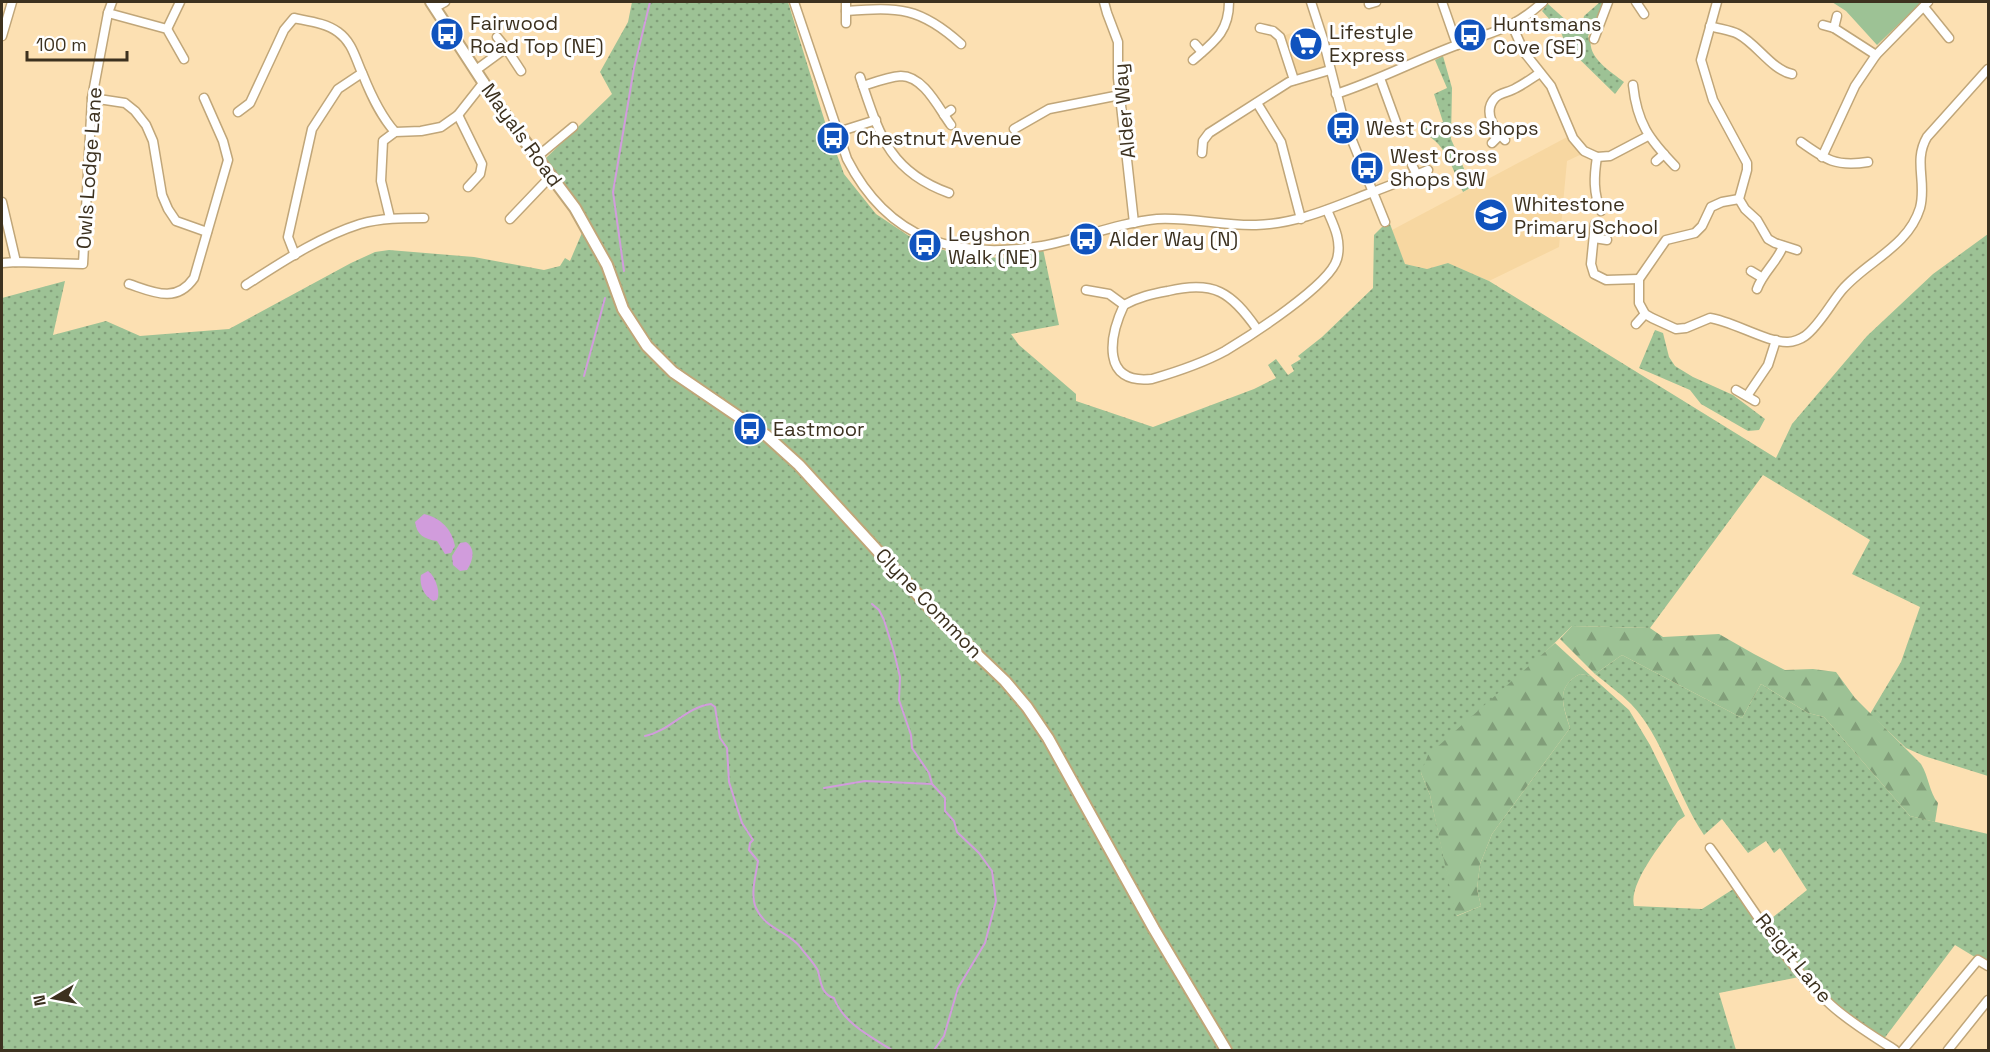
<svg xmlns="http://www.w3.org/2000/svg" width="1990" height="1052" font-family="'Space Grotesk',sans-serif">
	<defs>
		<pattern id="grass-dots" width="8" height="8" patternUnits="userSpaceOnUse" patternTransform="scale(1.5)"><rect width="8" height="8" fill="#9dc295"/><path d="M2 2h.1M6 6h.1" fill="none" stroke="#819e79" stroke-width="1.8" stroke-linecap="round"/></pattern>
		<pattern id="forest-firs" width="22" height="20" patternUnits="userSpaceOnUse" patternTransform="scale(1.5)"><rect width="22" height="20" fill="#9dc295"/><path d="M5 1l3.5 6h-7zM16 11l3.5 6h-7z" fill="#819e79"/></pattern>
	</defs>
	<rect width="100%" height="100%" fill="#fce0b2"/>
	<!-- built -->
	<g fill="#f7d7a1">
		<polygon points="1315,24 1325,59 1326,68 1296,76 1283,36"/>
		<polygon points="1569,136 1573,145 1582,154 1567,161 1559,247 1489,281 1448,263 1427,269 1405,264 1392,230"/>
	</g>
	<!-- grass -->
	<g fill="url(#grass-dots)">
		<path d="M632,2H788L825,122L844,174L876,214L915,240L961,256L1005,258L1043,249L1059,325L1011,334L1019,345L1076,394V401L1153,427L1254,389L1276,378L1268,365L1276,359L1288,375L1294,371L1291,365L1301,359L1298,356L1322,337L1373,288L1374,235L1382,227L1390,224L1405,264L1427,269L1448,263L1489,281L1776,458L1792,424L1867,336L1933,274L1988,234V776L1924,756L1906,748L1870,714L1901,662L1920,607L1852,574L1870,540L1763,475L1650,628L1572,626L1421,773L1430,795L1457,916L1481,906L1477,889L1480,864L1492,834L1570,728C1563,705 1555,687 1580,674L1591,676L1629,710L1650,745L1685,816L1678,821C1665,839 1628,883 1634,906L1702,909L1735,888L1799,977L1719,993L1736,1050H2V298L65,281L53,335L106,321L140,336L229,329L351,263L375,252L389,250L474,257L544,270L560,266L565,258L570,261L587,221L546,158L612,94L600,72L628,22Z"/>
		<path d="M1600,2L1604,3L1598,16L1594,20L1590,19L1586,26L1590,30L1588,37L1591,39C1587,57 1611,72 1624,82L1615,94L1566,46L1561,32L1542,11L1548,4L1567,21L1582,25L1584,16Z"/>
		<path d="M1443,56L1452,88L1451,139L1472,187L1463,192C1451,166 1446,141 1418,131L1443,122L1434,94L1447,88L1435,60Z"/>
		<polygon points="1655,330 1663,333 1669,357 1675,366 1693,377 1733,395 1765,419 1759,430 1748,431 1701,404 1690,390 1639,368"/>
		<path d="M1622,655L1742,718L1761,684L1808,713L1824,717L1910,816L1988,834V965L1955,945L1883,1040L1850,1017L1815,986L1767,922L1807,890L1780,848L1774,853L1766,841L1748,853L1722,819L1704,835C1677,796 1664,738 1631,704C1620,693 1607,684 1595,674Z"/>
	</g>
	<!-- forest -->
	<g fill="url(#forest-firs)">
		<path d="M1572,626L1650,628L1663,637L1719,634L1754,654L1785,670L1813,669L1836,672L1855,698L1921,764C1929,777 1929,792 1938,803L1935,822L1910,816L1824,717L1808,713L1761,684L1742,718L1622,655L1595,674L1560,639Z"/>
		<path d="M1555,643L1591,676L1580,674C1555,687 1563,706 1570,728L1492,834L1480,864L1477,889L1481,906L1456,916L1430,795L1421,773L1428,755Z"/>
	</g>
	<!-- park -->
	<polygon fill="#9dc295" points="1832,2 1922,2 1877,45 1846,11"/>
	<!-- water -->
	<g fill="#d19cdc">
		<path d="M424,514C441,518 452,529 455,546L451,553L445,554L437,541C424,539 417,535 415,522Z"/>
		<path d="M466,542C476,549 473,560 467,570L460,571L453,565L452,556L460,543Z"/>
		<path d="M428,571C435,576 441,592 437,600L433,601C424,596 419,585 421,575Z"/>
	</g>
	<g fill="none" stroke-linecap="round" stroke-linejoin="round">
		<!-- stream -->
		<g stroke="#d19cdc" stroke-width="2">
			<polyline points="624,271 613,192 634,68 650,2"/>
			<polyline points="584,376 605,298"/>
			<polyline points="872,604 879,610 884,620 894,652 900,677 899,700 911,735 912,748 929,773 932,784 945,798 945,811 954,821 957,832 979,853 992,871 996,901 985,943 958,988 944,1036 934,1050"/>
			<path d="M645,736C670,731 686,707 711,704L715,707L720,738L727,748L729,782L742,823L753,840L750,843L749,850L758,861C756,875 750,894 756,908C765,929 790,932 801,948C806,955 815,964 818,971C821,982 821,994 834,998C843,1023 871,1037 892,1050"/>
			<polyline points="824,788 865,781 932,784"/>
		</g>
		<!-- minor casing -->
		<g stroke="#c0a679" stroke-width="11">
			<g id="minor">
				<path d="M794,2L847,159C889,241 956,260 1042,246C1080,239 1117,223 1157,219C1190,217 1223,226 1256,225C1295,224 1329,209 1365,195C1386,187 1407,179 1428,170"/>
				<polyline points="846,2 846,23"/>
				<polyline points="1104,2 1107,13 1118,42 1118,78 1134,223"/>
				<polyline points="1311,2 1323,39 1343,118 1385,222"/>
				<polyline points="1442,2 1457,45"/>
				<polyline points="1636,2 1644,14"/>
				<polyline points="1717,2 1701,60 1713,100 1747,163 1747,170 1739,199 1745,209 1757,220 1768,239 1775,243 1797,250"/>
				<polyline points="1369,4 1376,2"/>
				<polyline points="436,7 445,2"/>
				<polyline points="1924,7 1949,38"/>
				<path d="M846,11C899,7 920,7 961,44"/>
				<polyline points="108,13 167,29 184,59"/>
				<polyline points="1512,25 1524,52 1551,86 1573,138 1584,151 1597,157 1610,156 1648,136"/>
				<polyline points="1823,25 1834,28 1876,55"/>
				<path d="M1710,26C1719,29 1730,30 1738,34C1757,44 1772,70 1792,74"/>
				<polyline points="1260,28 1273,31 1280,37 1294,80"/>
				<polyline points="1834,28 1837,16"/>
				<polyline points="167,29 180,2"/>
				<polyline points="2,36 12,2"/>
				<polyline points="497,37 506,48"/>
				<polyline points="1594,39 1608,2"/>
				<polyline points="1195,44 1202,52"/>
				<path d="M1193,60C1214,42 1229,32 1229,2"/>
				<polyline points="476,70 506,48 521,71"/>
				<path d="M860,77C879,133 888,171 949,193"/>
				<polyline points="1380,78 1396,122"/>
				<path d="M1633,85C1637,123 1649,139 1675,166"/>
				<path d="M863,86C875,82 888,77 901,76C924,76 939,109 951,125"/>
				<path d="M1336,94C1377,81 1416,60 1457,45C1494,31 1512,30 1543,2"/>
				<polyline points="92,98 125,103 135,111 146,125 153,141 162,195 168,209 176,221 207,232"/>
				<polyline points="1257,103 1281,142 1301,219"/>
				<path d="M238,112L250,103L284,30L294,18C308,21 326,23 338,32C353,43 355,58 363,75C371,95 380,115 395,132"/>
				<polyline points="458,115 482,164 480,174 468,187"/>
				<polyline points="944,115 951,110"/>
				<polyline points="1014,129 1049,109 1120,95"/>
				<polyline points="838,132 876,120"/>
				<path d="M1505,140C1495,130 1482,112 1495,98C1499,93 1510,92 1516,88C1524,84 1532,78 1540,73"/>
				<path d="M1801,142C1826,160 1836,167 1868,162"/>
				<polyline points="1492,143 1500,135"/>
				<polyline points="1202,153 1203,141 1209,133 1289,82 1330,70"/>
				<polyline points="538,156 573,127"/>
				<path d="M1597,157C1594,176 1593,193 1601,211"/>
				<polyline points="1822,157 1855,86 1876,55 1928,2"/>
				<polyline points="1656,161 1664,154"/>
				<polyline points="1412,165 1417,175"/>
				<path d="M1739,199L1722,202L1711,207L1702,226L1695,233L1666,240L1639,279V303L1645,314L1652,318L1676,329L1686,328L1710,318C1732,321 1768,343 1788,342C1793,342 1801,339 1805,336C1819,326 1831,303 1842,290C1867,261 1908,247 1920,208C1927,182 1913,161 1927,137L1988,69"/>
				<polyline points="2,202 16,262"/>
				<polyline points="390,218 381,181 383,141 395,132 421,131 441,127 458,115 484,82"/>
				<polyline points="510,219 551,176"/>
				<polyline points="1595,224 1591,264 1594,274 1606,280 1639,279"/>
				<polyline points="1594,238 1607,240"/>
				<polyline points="295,255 288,237 312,129 338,89 362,73"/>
				<polyline points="2,263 16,262 83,264 92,98 108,13 112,2"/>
				<polyline points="1751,271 1761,277"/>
				<path d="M129,284C153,292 176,304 194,278L228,160L223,141L204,98"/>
				<path d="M246,285C282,262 319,237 360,224C381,218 403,218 424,218"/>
				<path d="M1757,289C1763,272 1778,261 1783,246"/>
				<path d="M1086,290L1109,294L1124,305C1138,297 1152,294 1168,291C1214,280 1231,292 1257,329"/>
				<path d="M1124,305C1109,337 1101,385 1152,379C1176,372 1203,363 1225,351C1250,336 1330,285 1337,259C1342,241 1334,226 1327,210"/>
				<polyline points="1636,324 1645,314"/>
				<polyline points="1736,390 1755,401"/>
				<polyline points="1747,396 1768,365 1776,340"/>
				<path d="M1710,848C1749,901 1782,961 1831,1005C1851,1023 1873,1036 1895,1050"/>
				<polyline points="1903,1050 1978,960 1988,966"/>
				<polyline points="1948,1050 1988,1000"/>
			</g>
		</g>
		<!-- major casing -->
		<g stroke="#c0a679" stroke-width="14">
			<polyline id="major" points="431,2 500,108 575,208 607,265 623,309 647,346 673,372 767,436 799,465 940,619 1005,681 1027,707 1048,738 1154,929 1226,1050"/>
		</g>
		<!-- minor -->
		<use href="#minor" stroke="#fff" stroke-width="8"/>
		<!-- major -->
		<use href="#major" stroke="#fff" stroke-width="10"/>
	</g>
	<!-- icons -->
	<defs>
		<g id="bus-disc" transform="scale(1.725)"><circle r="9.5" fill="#1053be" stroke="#fff"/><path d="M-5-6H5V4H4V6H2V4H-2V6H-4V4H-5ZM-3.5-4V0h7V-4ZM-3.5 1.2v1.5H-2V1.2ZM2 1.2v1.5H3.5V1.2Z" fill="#fff"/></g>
		<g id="supermarket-disc" transform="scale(1.725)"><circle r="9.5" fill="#1053be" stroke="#fff"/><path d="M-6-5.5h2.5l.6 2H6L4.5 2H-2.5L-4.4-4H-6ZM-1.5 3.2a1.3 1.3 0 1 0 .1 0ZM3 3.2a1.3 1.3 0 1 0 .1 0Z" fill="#fff"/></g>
		<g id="school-disc" transform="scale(1.725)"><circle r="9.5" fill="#1053be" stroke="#fff"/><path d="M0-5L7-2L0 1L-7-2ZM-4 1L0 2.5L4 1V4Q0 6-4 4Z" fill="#fff"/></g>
	</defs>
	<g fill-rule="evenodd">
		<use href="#bus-disc" x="447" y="34"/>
		<use href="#bus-disc" x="1470" y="35"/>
		<use href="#supermarket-disc" x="1306" y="44"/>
		<use href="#bus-disc" x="1343" y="128"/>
		<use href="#bus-disc" x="833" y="138"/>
		<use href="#bus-disc" x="1367" y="168"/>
		<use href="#school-disc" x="1491" y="215"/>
		<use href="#bus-disc" x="1086" y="239"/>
		<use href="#bus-disc" x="925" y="245"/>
		<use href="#bus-disc" x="750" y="429"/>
	</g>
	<g text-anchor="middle" stroke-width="6" stroke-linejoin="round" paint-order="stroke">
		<!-- poi labels -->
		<g font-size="20" fill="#3c311f" stroke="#fff" text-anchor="start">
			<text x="470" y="30">Fairwood<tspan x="470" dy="23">Road Top (NE)</tspan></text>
			<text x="1493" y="31">Huntsmans<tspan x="1493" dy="23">Cove (SE)</tspan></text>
			<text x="1329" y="39">Lifestyle<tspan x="1329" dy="23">Express</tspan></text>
			<text x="1366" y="135">West Cross Shops</text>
			<text x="856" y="145">Chestnut Avenue</text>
			<text x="1390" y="163">West Cross<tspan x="1390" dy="23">Shops SW</tspan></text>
			<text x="1514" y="211">Whitestone<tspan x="1514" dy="23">Primary School</tspan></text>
			<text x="948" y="241">Leyshon<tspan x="948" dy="23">Walk (NE)</tspan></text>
			<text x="1109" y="246">Alder Way (N)</text>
			<text x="773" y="436">Eastmoor</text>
		</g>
		<!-- street labels -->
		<g font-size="20" fill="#3c311f" stroke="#fff">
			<text transform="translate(1124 111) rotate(-95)" y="7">Alder Way</text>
			<text transform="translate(522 135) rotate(54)" y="7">Mayals Road</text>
			<text transform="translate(89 168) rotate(-86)" y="7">Owls Lodge Lane</text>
			<text transform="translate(929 603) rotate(46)" y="7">Clyne Common</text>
			<text transform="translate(1794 958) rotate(51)" y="7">Reigit Lane</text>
		</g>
	</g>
	<!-- border -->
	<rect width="1990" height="1052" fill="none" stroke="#3c311f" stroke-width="6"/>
	<!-- north arrow -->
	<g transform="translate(54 998) rotate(260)" stroke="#ffffff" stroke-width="4.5" paint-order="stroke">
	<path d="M0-4.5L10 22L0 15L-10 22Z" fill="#3c311f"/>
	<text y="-9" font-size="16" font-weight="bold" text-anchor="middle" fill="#3c311f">N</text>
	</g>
	<!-- scale -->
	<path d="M27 51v9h100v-9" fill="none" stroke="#3c311f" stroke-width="3"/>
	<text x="36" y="51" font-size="18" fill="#3c311f" stroke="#ffffff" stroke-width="4.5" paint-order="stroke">100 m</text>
</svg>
